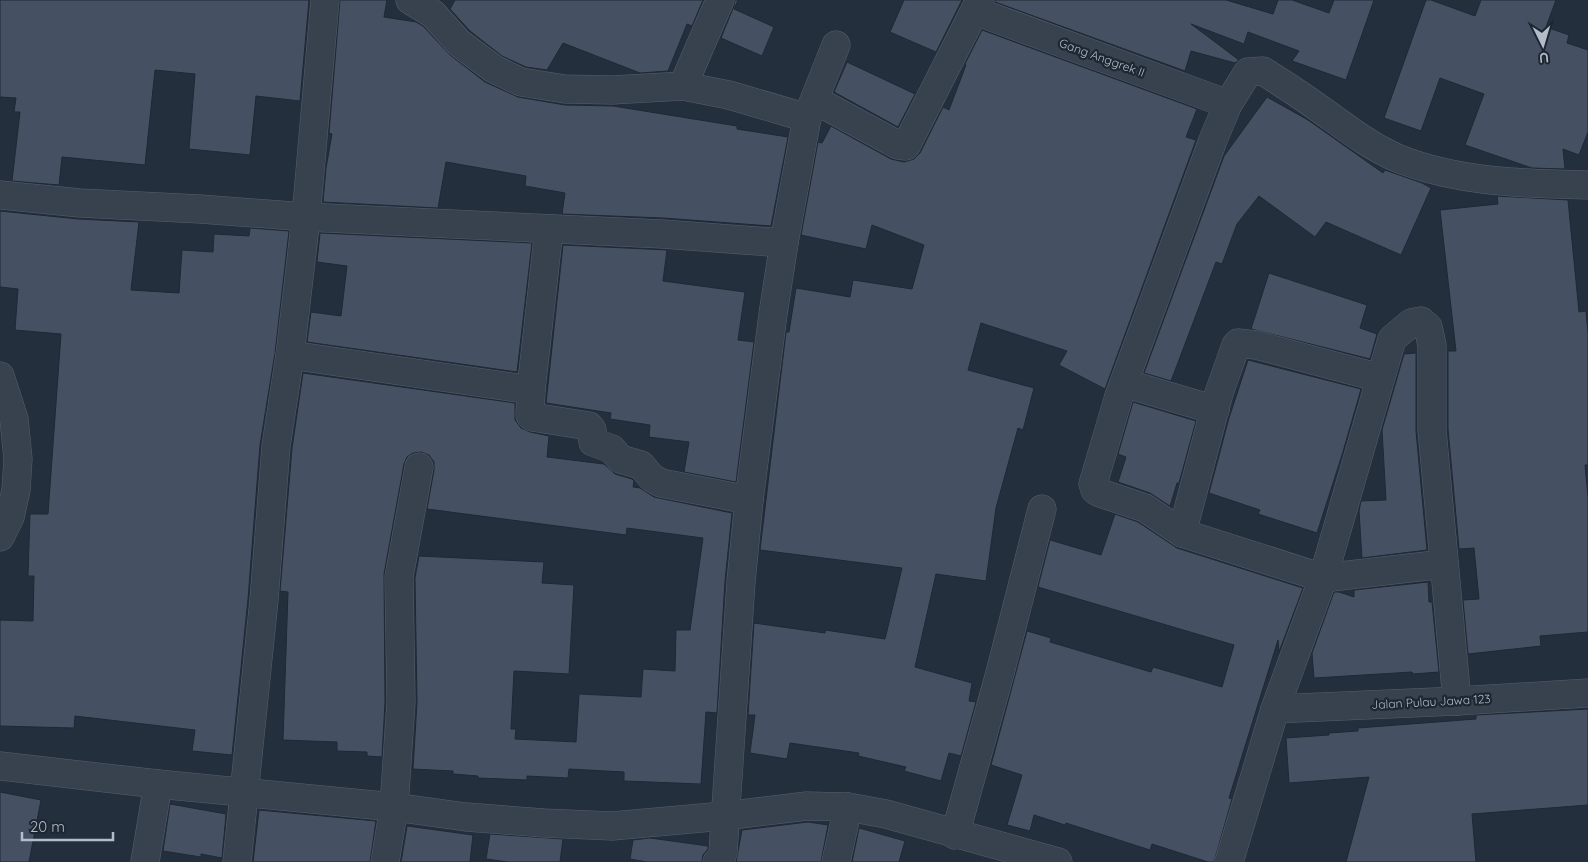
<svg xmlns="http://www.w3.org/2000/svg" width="1588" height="862" font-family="Quicksand,sans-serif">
	<rect width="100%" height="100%" fill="#242f3e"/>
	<!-- building -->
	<g fill="#455162" stroke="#1f2835">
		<polygon points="0,0 309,0 300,101 256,96 250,155 189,149 195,74 155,70 145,165 62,157 59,185 12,181 20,112 14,112 16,98 0,97"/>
		<polygon points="340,0 387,0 384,17 416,22 423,26 450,55 485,82 518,97 565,105 613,106 737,126 737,129 788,137 771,226 663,218 562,214 565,193 525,186 526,176 446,162 438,208 323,202 326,168 332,134 329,133"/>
		<polygon points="455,0 703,0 692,26 687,24 668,71 640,73 563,43 547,70 526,67 502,56 470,31 450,9"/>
		<polygon points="735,0 738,0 734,9 774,27 762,56 721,38 734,6"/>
		<polygon points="904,0 962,0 936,52 890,32"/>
		<polygon points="995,0 1226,0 1273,14 1278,0 1292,0 1329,13 1334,0 1374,0 1346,80 1292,61 1299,51 1248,32 1244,44 1191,24 1239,60 1235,63 1191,51 1185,71 995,2"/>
		<polygon points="1426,0 1431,0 1475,16 1481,0 1556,0 1546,27 1569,35 1567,43 1588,50 1588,132 1579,155 1563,149 1565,169 1532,168 1465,145 1484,94 1440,78 1421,131 1384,118"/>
		<polygon points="982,30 1197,109 1186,137 1196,140 1105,389 1059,365 1067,351 981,323 968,370 1034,388 1023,430 1018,428 996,508 986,581 936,574 915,667 972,683 969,701 976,702 961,756 949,753 941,781 904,771 906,767 858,756 859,753 790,743 787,759 750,753 755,715 748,715 754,623 825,633 825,630 885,639 902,568 760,550 786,332 789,332 796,288 850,297 853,280 912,289 924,245 872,225 866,249 801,235 818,142 822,143 831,126 891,159 904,162 914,159 920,153 943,107 949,110 966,65 965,64"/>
		<polygon points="847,62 915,94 898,127 834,92"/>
		<polygon points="1267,97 1308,120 1383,173 1385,170 1422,183 1431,188 1401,255 1326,222 1315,237 1259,196 1237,224 1222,264 1216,262 1171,381 1144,373 1224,156"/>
		<polygon points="1497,196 1568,200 1579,312 1586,311 1588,333 1588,465 1585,465 1588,497 1588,632 1540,636 1541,646 1468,654 1463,600 1479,599 1474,548 1459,549 1448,429 1448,351 1456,351 1440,210 1498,204"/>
		<polygon points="0,211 78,219 139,222 131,290 179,293 182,250 213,252 214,234 249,236 250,228 289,231 275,353 260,445 248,599 232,755 192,751 195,730 75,716 74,728 0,726 0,620 33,621 34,576 28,576 30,514 48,514 61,334 15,330 18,289 0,287"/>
		<polygon points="320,233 532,243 517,372 307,342 311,312 341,316 347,266 317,262"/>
		<polygon points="563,245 667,250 663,281 745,292 738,340 754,342 736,482 684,472 689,442 649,437 650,425 610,419 611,413 546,403"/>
		<polygon points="1269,273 1367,305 1360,328 1377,334 1370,359 1251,329"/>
		<polygon points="1416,353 1416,431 1427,550 1362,558 1359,511 1361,501 1386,500 1382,430 1404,354"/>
		<polygon points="1248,360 1361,389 1342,455 1317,533 1258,514 1260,510 1209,493 1229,418"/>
		<polygon points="303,373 515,403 515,420 521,428 530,432 549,436 547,457 604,464 615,474 632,479 634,481 633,487 640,488 654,497 732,513 725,581 717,713 706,712 701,784 624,781 624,772 569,769 568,778 527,776 527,780 478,778 478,776 453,774 453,771 413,769 417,702 415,578 419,556 544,562 542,583 574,585 569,674 514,671 511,729 516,729 515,739 576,742 579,694 641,697 643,669 675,671 676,630 690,630 703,538 627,528 626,535 427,509 434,470 434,462 429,455 421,452 413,453 407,457 404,464 384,574 385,702 382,757 367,756 367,752 337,751 337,742 283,740 288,592 280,591 292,448"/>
		<polygon points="1133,402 1196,421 1179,483 1177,483 1170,506 1150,493 1118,482 1126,457 1118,454"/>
		<polygon points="1115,514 1138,522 1177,548 1303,588 1279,652 1278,640 1229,798 1232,799 1214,862 1208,862 1152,844 1150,850 1066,823 1065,825 1034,815 1030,831 1007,825 1022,775 991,765 1027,631 1051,638 1050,642 1151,672 1153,667 1222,687 1234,645 1038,587 1050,540 1101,555"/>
		<polygon points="1428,582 1429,602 1432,602 1439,672 1413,674 1412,672 1314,678 1312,653 1334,592 1339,592 1354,597 1354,590"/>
		<polygon points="1588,709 1588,805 1472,814 1476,862 1346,862 1369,777 1289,783 1286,738 1329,735 1329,733 1358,731 1358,728 1476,719 1476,715"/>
		<polygon points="0,792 41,800 29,862 0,862"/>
		<polygon points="170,804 226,814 222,858 201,854 201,857 163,851"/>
		<polygon points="259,810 376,821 370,862 253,862"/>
		<polygon points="808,822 828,825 821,862 736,862 742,830"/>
		<polygon points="407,826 473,835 470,862 401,862"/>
		<polygon points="859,828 905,841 899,862 852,862"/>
		<polygon points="490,834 563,839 560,862 508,862 486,859"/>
		<polygon points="650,838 708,846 708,849 703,855 702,862 647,862 630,859 633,840"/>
	</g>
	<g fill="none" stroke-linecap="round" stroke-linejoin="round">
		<!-- minor casing -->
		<g stroke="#565f6c" stroke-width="29">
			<g id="minor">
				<polyline points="410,0 433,14 459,43 494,69 521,82 565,89 612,90 683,86 729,95 807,118"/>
				<polyline points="975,11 1228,104"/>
				<polyline points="683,86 720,0"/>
				<polyline points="815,100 898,145 906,146 980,0"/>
				<polyline points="0,195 80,203 200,209 306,217 662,234 784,243"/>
				<polyline points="549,229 531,390 530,415 532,417 589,426 592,430 593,442 612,449 620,459 641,465 652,478 661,483 749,500"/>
				<polyline points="290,355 531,390"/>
				<polyline points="0,376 14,419 18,459 16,490 10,517 0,537"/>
				<polyline points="1124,383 1215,410"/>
				<polyline points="1182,533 1219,393 1236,345 1238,343 1256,345 1380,378"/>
				<path d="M1444,564L1323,578L1182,533L1145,508L1100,493L1095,490L1093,484L1119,396L1213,140L1228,104L1248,72L1263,71C1282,83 1301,95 1320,109C1344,126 1369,146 1397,158C1456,182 1525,184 1588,185"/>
				<polyline points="1275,709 1457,701 1588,693"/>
				<polyline points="0,766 158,784 394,807 466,817 544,823 612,826 724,816 807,806 848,807 886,814 1058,862"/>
				<polyline points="955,835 1000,673 1042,509"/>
				<polyline points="145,862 158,784"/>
				<polyline points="237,862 264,600 276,446 290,355 306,217 325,0"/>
				<polyline points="385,862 394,807 401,702 399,577 419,467"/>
				<polyline points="717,862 721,859 723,852 741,582 749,500 773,314 784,243 807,118 836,45"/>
				<polyline points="836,862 848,807"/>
				<polyline points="1229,862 1275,709 1323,578 1392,339 1411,323 1421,321 1428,327 1432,345 1432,430 1457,701"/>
			</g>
		</g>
		<!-- minor -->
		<use href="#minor" stroke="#38414e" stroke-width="28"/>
	</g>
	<g text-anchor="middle" stroke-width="4.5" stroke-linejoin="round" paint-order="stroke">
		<!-- street labels -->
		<g font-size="12" fill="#b4bcc9" stroke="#1d2633">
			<text transform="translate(1102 58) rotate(20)" y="4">Gang Anggrek II</text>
			<text transform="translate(1431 702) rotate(-3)" y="4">Jalan Pulau Jawa 123</text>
		</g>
	</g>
	<!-- north arrow -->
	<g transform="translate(1543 45) rotate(175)" stroke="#1d2633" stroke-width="4" paint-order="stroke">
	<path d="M0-4L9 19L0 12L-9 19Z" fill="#b4bcc9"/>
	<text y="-8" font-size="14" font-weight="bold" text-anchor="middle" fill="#b4bcc9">U</text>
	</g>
	<!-- scale -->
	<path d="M22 832v8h91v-8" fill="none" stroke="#b4bcc9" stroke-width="2.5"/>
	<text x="30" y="832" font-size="15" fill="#b4bcc9" stroke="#1d2633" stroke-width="4" paint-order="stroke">20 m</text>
</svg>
